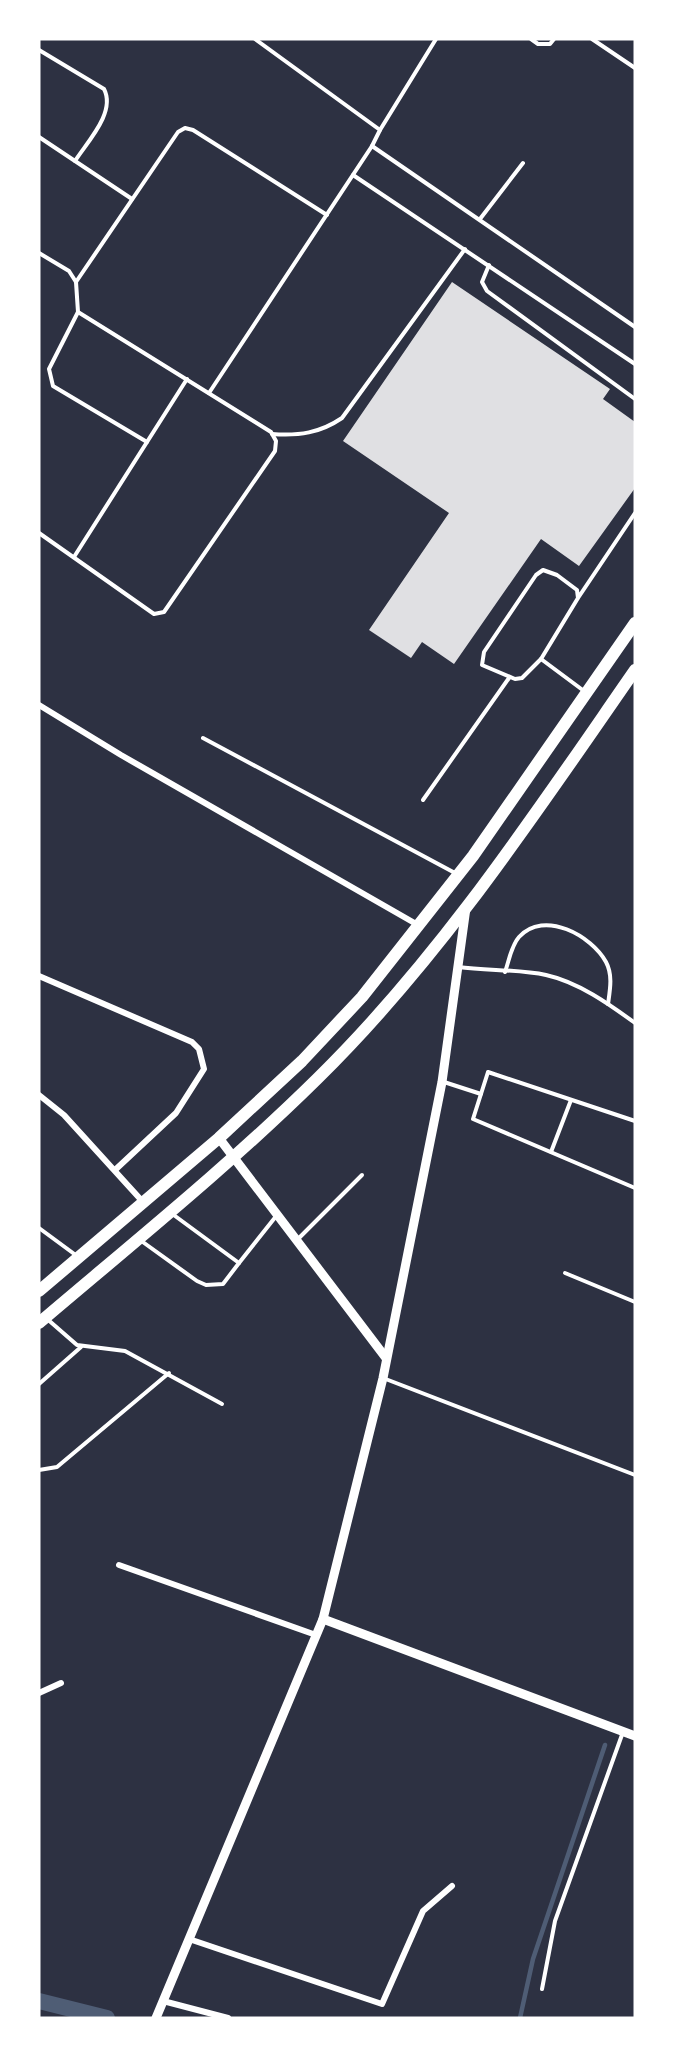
<svg xmlns="http://www.w3.org/2000/svg" width="674" height="2057" font-family="'Roboto Serif',serif">
	<rect width="100%" height="100%" fill="#2d3142"/>
	<g fill="none" stroke-linecap="round" stroke-linejoin="round">
		<!-- stream -->
		<polyline stroke="#4f5d75" stroke-width="4.5" points="520,2018 533,1959 605,1745"/>
		<!-- canal -->
		<polyline stroke="#4f5d75" stroke-width="16" points="39,2001 107,2018"/>
	</g>
	<!-- building -->
	<polygon fill="#e0e0e3" points="452,282 610,389 603,399 635,422 635,488 579,566 541,539 454,664 422,642 411,658 369,630 449,513 343,441"/>
	<g fill="none" stroke-linecap="round" stroke-linejoin="round">
		<!-- service -->
		<g stroke="#fff" stroke-width="4">
			<polyline points="531,39 538,44 550,44 554,39"/>
			<polyline points="592,39 635,68"/>
			<path d="M39,50L104,89C116,112 88,141 75,161"/>
			<polyline points="380,130 436,39"/>
			<polyline points="39,137 132,199"/>
			<polyline points="372,146 635,327"/>
			<polyline points="353,175 635,364"/>
			<polyline points="480,219 523,163"/>
			<polyline points="39,253 69,271 76,282 78,312 271,432 276,441 275,451 164,612 154,614 39,533"/>
			<polyline points="489,265 482,282 487,291 635,399"/>
			<polyline points="76,282 178,132 185,128 193,130 327,215"/>
			<polyline points="78,312 49,369 53,386 147,442"/>
			<polyline points="209,393 372,146 380,130 255,39"/>
			<path d="M272,434C299,436 320,433 342,418L465,249"/>
			<polyline points="74,557 187,379"/>
			<polyline points="578,598 577,590 557,575 543,570 536,575 484,652 482,665 515,679 522,678 541,659 578,598 635,513"/>
			<polyline points="541,659 584,691"/>
			<polyline points="203,738 455,873"/>
			<polyline points="423,800 509,678"/>
			<path d="M458,967C487,971 518,969 546,975C578,982 609,1004 635,1023"/>
			<path d="M505,972C509,961 511,946 519,937C544,909 592,936 606,962C613,975 610,990 608,1004"/>
			<polyline points="444,1082 481,1094"/>
			<polyline points="635,1121 488,1072 473,1119 635,1188"/>
			<polyline points="551,1152 571,1100"/>
			<polyline points="39,1228 77,1256"/>
			<polyline points="140,1240 197,1281 206,1285 223,1284 239,1263 171,1213"/>
			<polyline points="297,1240 362,1175"/>
			<polyline points="239,1263 277,1215"/>
			<polyline points="565,1273 635,1302"/>
			<polyline points="46,1318 77,1345 125,1351 222,1404"/>
			<polyline points="383,1378 635,1475"/>
			<polyline points="39,1384 81,1347"/>
			<polyline points="39,1470 57,1467 169,1373"/>
			<polyline points="542,1989 555,1921 623,1732"/>
		</g>
		<!-- minor -->
		<g stroke="#fff" stroke-width="6">
			<polyline points="39,705 121,755 418,925"/>
			<polyline points="39,976 192,1042 199,1049 204,1069 176,1113 115,1170"/>
			<polyline points="39,1095 64,1115 143,1202"/>
			<polyline points="119,1565 316,1635"/>
			<polyline points="39,1693 61,1683"/>
			<polyline points="189,1939 382,2004 423,1911 452,1886"/>
			<polyline points="163,2001 228,2018"/>
		</g>
		<!-- tertiary -->
		<g stroke="#fff" stroke-width="9">
			<polyline points="219,1138 386,1358"/>
			<polyline points="323,1619 635,1736"/>
			<polyline points="156,2018 323,1619 383,1378 442,1082 466,908"/>
		</g>
		<!-- primary -->
		<g stroke="#fff" stroke-width="12">
			<polyline points="39,1291 219,1138 302,1061 362,997 473,856 635,623"/>
			<path d="M39,1323C133,1243 230,1165 318,1078C441,957 537,811 635,670"/>
		</g>
	</g>
	<!-- border -->
	<rect width="674" height="2057" fill="none" stroke="#ffffff" stroke-width="81"/>
</svg>
